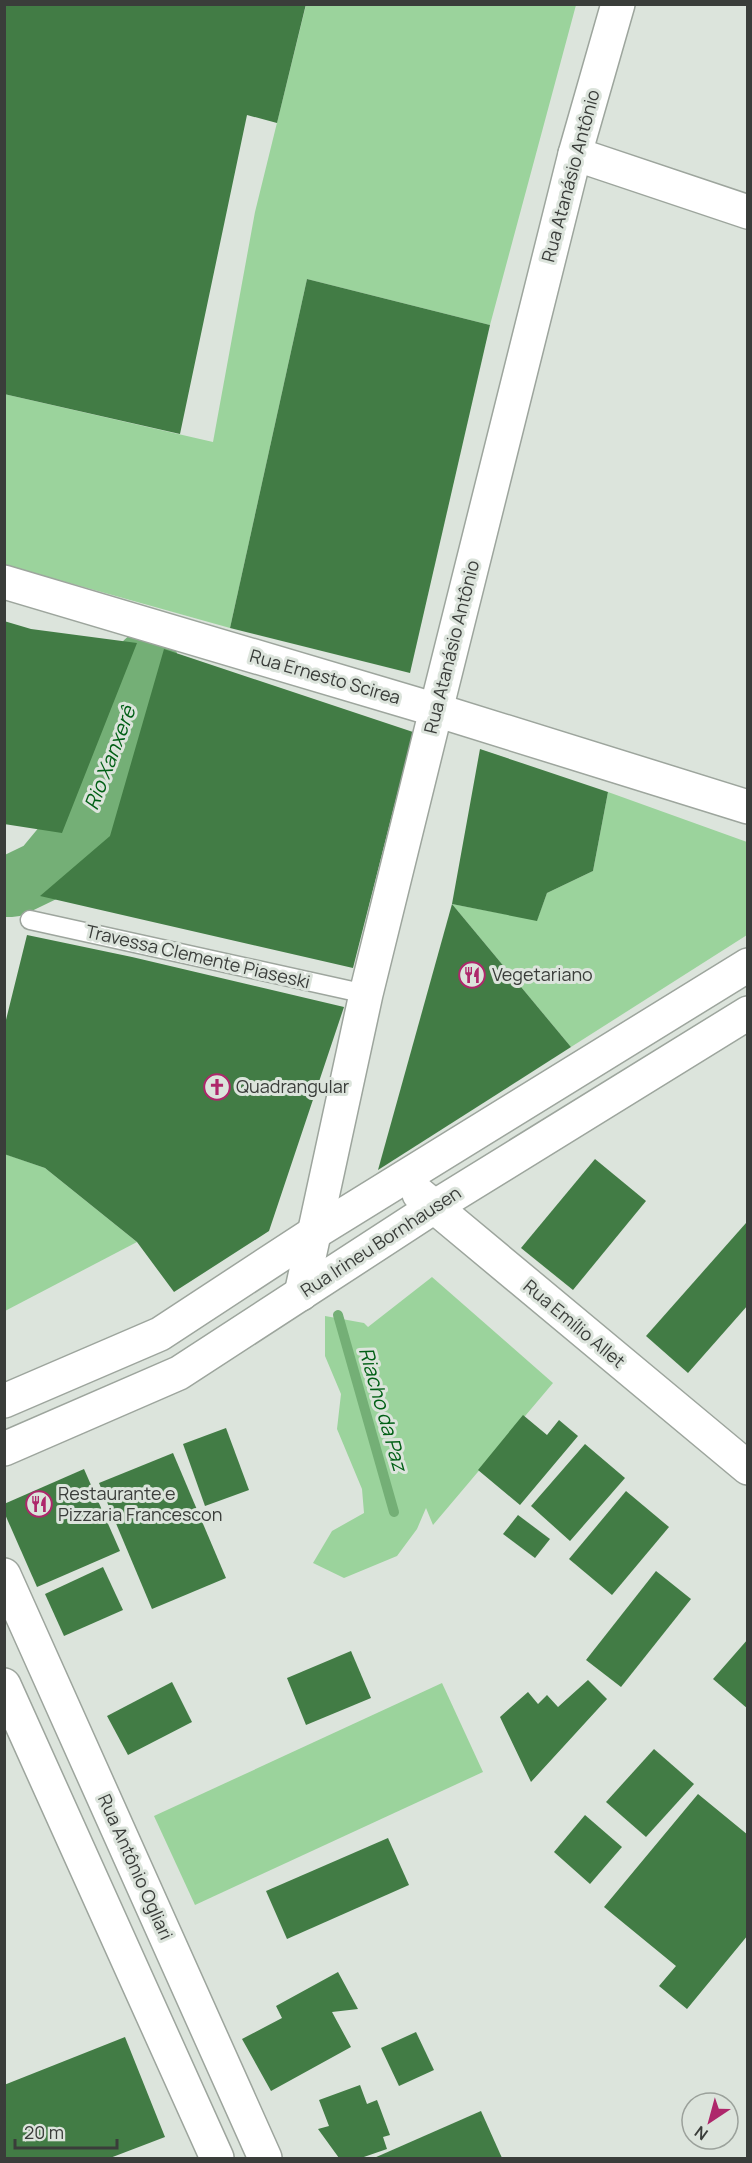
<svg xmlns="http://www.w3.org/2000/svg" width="752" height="2163" font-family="Manrope,sans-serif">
	<rect width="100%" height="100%" fill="#dce4dc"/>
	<!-- green -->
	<g fill="#9bd39c">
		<polygon points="306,5 576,5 490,325 307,279 230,628 5,565 4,394 213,442 255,212"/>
		<polygon points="608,792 747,842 747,935 571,1047 452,904 537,920 547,893 593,871"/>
		<polygon points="5,1154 45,1168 137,1242 5,1311"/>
		<polygon points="432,1277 553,1383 433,1525 426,1508 417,1529 397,1556 344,1578 313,1563 332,1531 364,1513 362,1489 337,1429 341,1394 325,1356 325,1316 364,1323 368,1327"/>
		<polygon points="442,1683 483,1772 195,1905 154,1816"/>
	</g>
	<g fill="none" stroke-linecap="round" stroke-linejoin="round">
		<!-- stream -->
		<polyline stroke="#74af76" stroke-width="10" points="338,1315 394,1512"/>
		<!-- river -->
		<polyline stroke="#74af76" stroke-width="62" points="4,886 12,886 43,871 96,807 147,661"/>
	</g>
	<!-- building -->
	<g fill="#427c45">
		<polygon points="4,4 306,4 277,123 247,115 180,434 4,394"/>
		<polygon points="307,279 490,325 410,673 230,628"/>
		<polygon points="4,621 31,629 137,643 62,833 4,824"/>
		<polygon points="164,649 413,732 353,968 40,896 110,836"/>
		<polygon points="480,749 608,792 593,871 547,893 537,921 452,904"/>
		<polygon points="452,904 571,1047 378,1170"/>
		<polygon points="27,935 132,957 344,1007 269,1231 174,1292 137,1242 45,1168 4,1154 4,1028"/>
		<polygon points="595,1159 646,1201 573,1290 521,1248"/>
		<polygon points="746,1223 748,1225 748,1305 688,1373 646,1336"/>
		<polygon points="523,1415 547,1435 559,1420 578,1436 520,1505 478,1470"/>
		<polygon points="226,1428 249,1490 205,1506 183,1444"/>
		<polygon points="585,1444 625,1478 570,1541 531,1506"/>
		<polygon points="173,1453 226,1578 152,1609 99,1483"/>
		<polygon points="84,1469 120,1551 37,1587 4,1512 4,1504"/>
		<polygon points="626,1491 669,1527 612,1595 569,1559"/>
		<polygon points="518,1515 550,1539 535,1558 503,1534"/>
		<polygon points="103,1567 123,1610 64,1636 45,1594"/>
		<polygon points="656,1571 691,1599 621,1687 586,1660"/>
		<polygon points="748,1639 748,1709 713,1679"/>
		<polygon points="351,1651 371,1698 306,1725 287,1678"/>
		<polygon points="588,1680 607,1699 531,1782 500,1717 528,1692 538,1704 547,1695 558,1707"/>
		<polygon points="172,1682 192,1722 128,1755 107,1716"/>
		<polygon points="654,1749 694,1784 646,1837 606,1802"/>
		<polygon points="698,1794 748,1835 748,1935 687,2009 659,1986 676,1966 604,1907"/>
		<polygon points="585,1815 622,1847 590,1884 554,1852"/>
		<polygon points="388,1838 409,1885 287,1939 266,1891"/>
		<polygon points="338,1972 358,2009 332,2012 351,2047 271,2091 242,2039 282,2018 276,2006"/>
		<polygon points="416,2032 434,2070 399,2086 381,2048"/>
		<polygon points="125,2037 165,2137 110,2158 4,2158 4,2085"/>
		<polygon points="360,2085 367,2104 377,2100 390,2135 383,2137 387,2149 361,2158 339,2158 318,2129 329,2126 319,2100"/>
		<polygon points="481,2111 502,2158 374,2158"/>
	</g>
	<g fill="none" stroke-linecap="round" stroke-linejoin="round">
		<!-- service casing -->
		<g stroke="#9da59d" stroke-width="21">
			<polyline id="service" points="30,920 366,994"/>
		</g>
		<!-- minor casing -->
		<g stroke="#9da59d" stroke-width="36">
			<g id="minor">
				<polyline points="575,154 748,212"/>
				<polyline points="4,582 436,710 748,807"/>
				<polyline points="4,1575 265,2158"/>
				<polyline points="4,1685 217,2158"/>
			</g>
		</g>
		<!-- tertiary casing -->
		<g stroke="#9da59d" stroke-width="36">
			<g id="tertiary">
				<polyline points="419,1194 748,1468"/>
				<polyline points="301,1294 366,994 436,710 575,154 618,4"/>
				<polyline points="4,1401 160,1334 314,1233 748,965"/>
				<polyline points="4,1449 179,1373 434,1207 748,1013"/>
			</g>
		</g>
		<!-- service -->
		<use href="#service" stroke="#fff" stroke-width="18"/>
		<!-- minor -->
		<use href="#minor" stroke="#fff" stroke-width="33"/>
		<!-- tertiary -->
		<use href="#tertiary" stroke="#fff" stroke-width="33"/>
	</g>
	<!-- icons -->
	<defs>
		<g id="restaurant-ring" transform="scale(1.35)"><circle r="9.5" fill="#dce4dc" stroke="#ae276b" stroke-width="1.5"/><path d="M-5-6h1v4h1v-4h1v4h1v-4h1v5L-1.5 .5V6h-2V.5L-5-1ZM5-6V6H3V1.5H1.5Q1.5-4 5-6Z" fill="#ae276b"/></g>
		<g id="church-ring" transform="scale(1.35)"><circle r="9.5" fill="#dce4dc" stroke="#ae276b" stroke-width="1.5"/><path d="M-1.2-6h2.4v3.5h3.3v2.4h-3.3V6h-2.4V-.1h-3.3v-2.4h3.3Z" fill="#ae276b"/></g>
	</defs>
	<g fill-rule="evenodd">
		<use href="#restaurant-ring" x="472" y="975"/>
		<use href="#church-ring" x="217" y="1087"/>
		<use href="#restaurant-ring" x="39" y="1504"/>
	</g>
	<g text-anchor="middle" stroke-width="6" stroke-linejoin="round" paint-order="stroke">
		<!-- street labels -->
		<g font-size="18" fill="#3a3d3a" stroke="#dce4dc">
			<text transform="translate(571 176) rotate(-75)" y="6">Rua Atanásio Antônio</text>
			<text transform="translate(452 647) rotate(-76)" y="6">Rua Atanásio Antônio</text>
			<text transform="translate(325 677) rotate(16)" y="6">Rua Ernesto Scirea</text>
			<text transform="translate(198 957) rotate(13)" y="6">Travessa Clemente Piaseski</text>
			<text transform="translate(381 1242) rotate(-33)" y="6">Rua Irineu Bornhausen</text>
			<text transform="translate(574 1324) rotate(40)" y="6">Rua Emílio Allet</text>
			<text transform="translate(135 1867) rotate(66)" y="6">Rua Antônio Ogliari</text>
		</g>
		<!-- poi labels -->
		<g font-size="18" fill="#3a3d3a" stroke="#dce4dc" text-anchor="start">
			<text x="492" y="981">Vegetariano</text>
			<text x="236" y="1093">Quadrangular</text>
			<text x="58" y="1500">Restaurante e<tspan x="58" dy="21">Pizzaria Francescon</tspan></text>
		</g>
		<!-- water labels -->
		<g font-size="20" font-style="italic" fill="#005f15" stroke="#dce4dc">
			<text transform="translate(110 758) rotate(-69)" y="7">Rio Xanxerê</text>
			<text transform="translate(383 1409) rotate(74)" y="7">Riacho da Paz</text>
		</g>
	</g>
	<!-- border -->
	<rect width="752" height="2163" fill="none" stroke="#3a3d3a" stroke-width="12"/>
	<!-- north arrow -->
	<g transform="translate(710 2121) rotate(216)"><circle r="28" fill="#dce4dc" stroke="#9ba19b" stroke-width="1.5"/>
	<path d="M0-4.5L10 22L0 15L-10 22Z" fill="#ae276b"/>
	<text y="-9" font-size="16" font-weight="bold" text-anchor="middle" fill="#3a3d3a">N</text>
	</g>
	<!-- scale -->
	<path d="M15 2139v9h102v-9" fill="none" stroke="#3a3d3a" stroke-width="3"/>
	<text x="24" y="2139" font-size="18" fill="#3a3d3a" stroke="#dce4dc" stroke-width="4.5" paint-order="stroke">20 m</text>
</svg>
